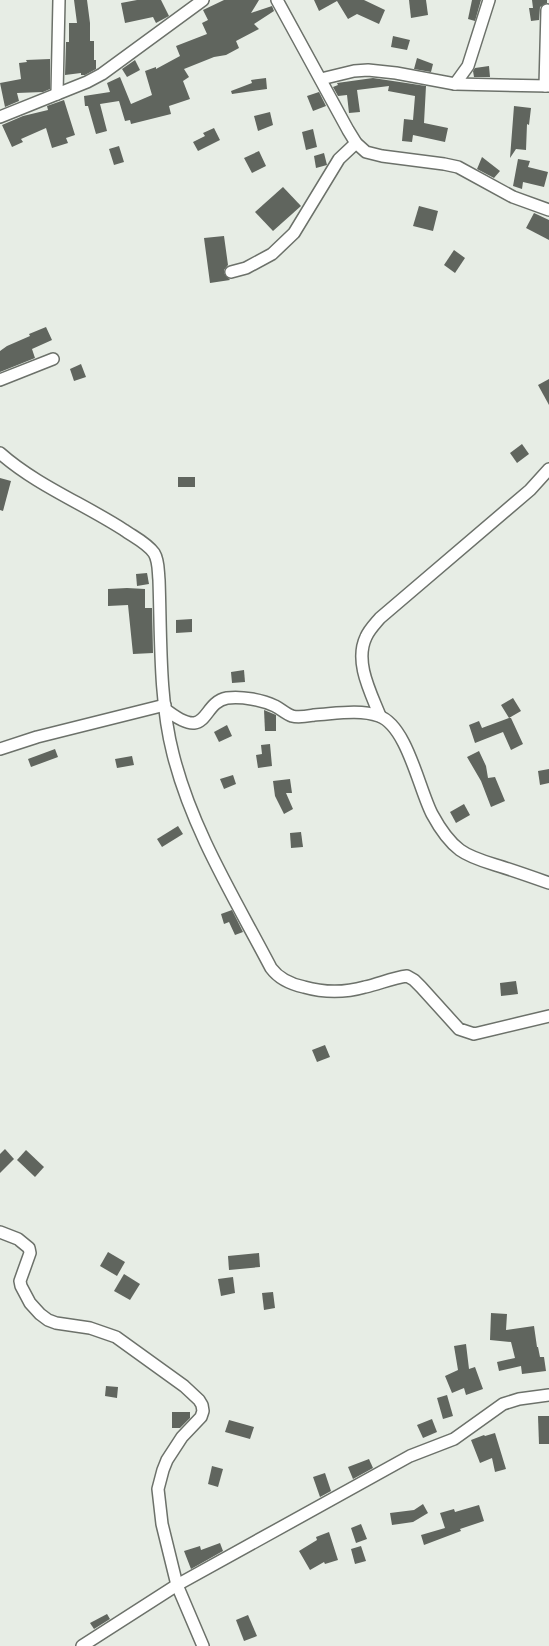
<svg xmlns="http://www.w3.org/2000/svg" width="549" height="1646" font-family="'Nunito Sans',sans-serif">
	<rect width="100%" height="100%" fill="#e7ede5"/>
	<!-- building -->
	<g fill="#60655e">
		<polygon points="74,0 87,0 90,23 90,41 94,41 94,60 96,60 96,69 85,75 81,75 81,73 65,75 66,42 69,42 69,23 77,23"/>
		<polygon points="137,0 161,0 169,16 156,23 153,17 125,23 121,3"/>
		<polygon points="224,0 259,0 251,13 272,6 274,11 254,24 259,29 236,41 239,48 226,55 214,57 184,69 189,77 183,81 190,99 169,106 171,114 131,124 130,120 125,121 119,101 100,104 107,131 96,134 88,106 85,106 84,96 110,92 107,83 120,77 131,104 152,95 145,71 156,67 156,69 180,56 176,46 207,34 202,23 208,20 203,10"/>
		<polygon points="314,0 364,0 385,10 379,24 357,14 348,19 337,1 319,11"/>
		<polygon points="409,0 426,0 428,15 411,18"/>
		<polygon points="472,0 481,0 475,21 468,19"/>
		<polygon points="532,0 547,0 547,3 540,7 539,20 531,21 529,8 533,8"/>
		<polygon points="393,36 410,40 407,50 391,47"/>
		<polygon points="417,58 433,64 431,72 414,69"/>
		<polygon points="50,59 50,89 43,92 17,93 19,101 5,107 0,83 21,79 19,63 27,62 26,60"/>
		<polygon points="135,60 140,70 127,77 122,69"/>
		<polygon points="489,66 490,77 474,77 473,71 475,68"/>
		<polygon points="266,78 267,89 232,94 231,91 252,83 251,80"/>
		<polygon points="373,78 426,86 424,123 448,128 445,142 413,135 412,142 402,141 404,119 413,120 415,96 388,91 389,86 357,90 360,112 349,113 347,95 338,96 333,87 338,85 337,83"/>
		<polygon points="319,92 326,106 313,111 307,96"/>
		<polygon points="64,100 75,135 66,138 68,143 52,148 46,128 21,139 23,142 12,147 2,125 23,116 48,110 47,106"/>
		<polygon points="514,106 531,108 529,125 527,124 526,150 516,149 510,158"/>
		<polygon points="270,112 273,125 258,131 254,116"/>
		<polygon points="214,128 220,140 198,151 193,142 205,136 203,133"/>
		<polygon points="313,129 317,147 306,150 302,132"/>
		<polygon points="119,146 124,162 114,165 109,149"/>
		<polygon points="259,151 266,166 252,173 244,158"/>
		<polygon points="324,153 327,165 316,168 314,156"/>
		<polygon points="482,157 500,171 494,178 477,169"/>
		<polygon points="518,159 530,161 528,167 548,172 544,187 523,182 522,189 513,186"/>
		<polygon points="283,187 301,206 273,231 255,212"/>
		<polygon points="419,206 438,211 433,231 413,226"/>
		<polygon points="534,213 549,220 549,240 526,228"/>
		<polygon points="224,236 228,265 224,270 224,273 230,280 210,283 204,238"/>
		<polygon points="454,250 465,258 455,273 444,265"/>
		<polygon points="46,327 52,340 32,349 35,358 0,372 0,351 7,346 30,336 29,334"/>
		<polygon points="81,364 86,377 74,381 70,369"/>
		<polygon points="549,379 549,405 538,385"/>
		<polygon points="522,444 529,454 517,463 510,453"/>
		<rect x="178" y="477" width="17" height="10"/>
		<polygon points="0,478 11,481 3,511 0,510"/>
		<polygon points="147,573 149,584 137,586 136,574"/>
		<polygon points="127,588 145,589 145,608 152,608 153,653 133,654 128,605 108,606 108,589"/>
		<polygon points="192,619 192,632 176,633 176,620"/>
		<polygon points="244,670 245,682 232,683 231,672"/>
		<polygon points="513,698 521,711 509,718 511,718 523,744 511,750 503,732 475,743 469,725 479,721 482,728 509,718 501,705"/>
		<polygon points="264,710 276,715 276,731 265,731"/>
		<polygon points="227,725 232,736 219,742 214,732"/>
		<polygon points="270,744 272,766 258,768 256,755 262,754 261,745"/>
		<polygon points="55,749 58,757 31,767 28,759"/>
		<polygon points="479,751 486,766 488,778 495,777 505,801 491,807 481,781 467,757"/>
		<polygon points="132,756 134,765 117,768 115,759"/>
		<polygon points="549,769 549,783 540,785 538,771"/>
		<polygon points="233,775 236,784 224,789 220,779"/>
		<polygon points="290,779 292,793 286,793 293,809 284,814 275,796 273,781"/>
		<polygon points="464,804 470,815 456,823 450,812"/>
		<polygon points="178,826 183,834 162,847 157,839"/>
		<polygon points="301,832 303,847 291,848 290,833"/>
		<polygon points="232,910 243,932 235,935 229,922 224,924 221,914"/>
		<polygon points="516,981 518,994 501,996 500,983"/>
		<polygon points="325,1045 330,1057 317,1062 312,1050"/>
		<polygon points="5,1149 14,1159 0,1173 0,1154"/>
		<polygon points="26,1150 44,1167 35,1177 17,1160"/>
		<polygon points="108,1252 125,1262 117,1276 100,1266"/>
		<polygon points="259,1253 260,1267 229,1270 228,1256"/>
		<polygon points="124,1274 140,1284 130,1300 114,1291"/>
		<polygon points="233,1277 235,1293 221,1296 218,1279"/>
		<polygon points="273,1292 275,1308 264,1310 262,1293"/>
		<polygon points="491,1313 507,1314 506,1330 534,1326 537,1347 538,1347 540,1357 544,1357 546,1371 522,1374 521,1366 499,1371 497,1362 515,1358 511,1342 490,1340"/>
		<polygon points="466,1344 469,1369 475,1367 483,1389 466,1395 464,1388 452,1393 445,1376 458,1370 454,1346"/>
		<polygon points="106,1386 118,1387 117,1398 105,1396"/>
		<polygon points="447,1395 453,1416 443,1419 437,1398"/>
		<polygon points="172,1412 190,1412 190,1418 180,1428 172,1428"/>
		<polygon points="538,1416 549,1416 549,1444 539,1444"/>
		<polygon points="432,1419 437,1432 423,1438 417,1425"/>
		<polygon points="229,1420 254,1427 250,1439 225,1432"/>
		<polygon points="495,1433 506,1469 495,1472 492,1458 480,1463 471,1440 484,1435 485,1436"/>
		<polygon points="369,1459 373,1468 353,1479 348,1467"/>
		<polygon points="212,1466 223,1469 218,1487 208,1484"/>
		<polygon points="325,1473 331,1491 320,1497 313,1477"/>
		<polygon points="423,1504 428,1513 413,1522 392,1525 390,1513 414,1510"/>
		<polygon points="479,1505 484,1521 460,1529 461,1531 424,1545 421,1535 445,1528 440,1513 454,1509 455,1512"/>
		<polygon points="361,1524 367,1539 356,1543 351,1528"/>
		<polygon points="329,1532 338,1560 325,1564 324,1562 310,1570 299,1551 317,1540 316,1537"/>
		<polygon points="220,1543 223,1551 191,1569 184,1551 200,1546 201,1550"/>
		<polygon points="361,1546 366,1561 355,1564 351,1549"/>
		<polygon points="107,1614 110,1619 94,1629 90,1623"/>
		<polygon points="248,1615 257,1636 244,1641 236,1620"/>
	</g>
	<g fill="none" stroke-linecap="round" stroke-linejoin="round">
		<!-- minor casing -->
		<g stroke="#6c716a" stroke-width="14">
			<g id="minor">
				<polyline points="277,0 348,130 356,143 366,152 382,156 444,164 458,167 513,197 549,210"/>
				<polyline points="321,79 354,71 368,70 396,73 455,84 549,86"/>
				<polyline points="455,84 468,66 489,0"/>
				<polyline points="545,86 547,10"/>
				<polyline points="57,94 59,0"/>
				<polyline points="0,117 87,82 102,74 203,0"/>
				<polyline points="231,272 246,268 272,254 294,233 339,159 356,143"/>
				<polyline points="0,380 53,359"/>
				<path d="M0,453C36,485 84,504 124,530C134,537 147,543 154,553C159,561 158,571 159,580C161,635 159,700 173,754C192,830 235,899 271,968C279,979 290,984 304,987C325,993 344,993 365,987C379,984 392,978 407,976L414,980L421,987L459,1029L474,1034L549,1016"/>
				<path d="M165,709C210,744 200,703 227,698C242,696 262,700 275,706C281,709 286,714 292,716C299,718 308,716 314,715C334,714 359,709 379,716C407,726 419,789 432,814C439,827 448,841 460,850C471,858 486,862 499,866C515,871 532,877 549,883"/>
				<path d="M380,716C371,693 354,662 366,637C369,630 375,624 380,618L530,490L549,469"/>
				<polyline points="0,749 37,737 165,705"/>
				<polyline points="0,1232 18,1239 29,1248 30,1253 20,1281 21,1286 30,1303 40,1314 48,1320 56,1323 90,1328 116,1337 184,1386 199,1400 202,1405 203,1411 201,1417 182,1437 167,1460 163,1470 158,1489 162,1524 177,1585 203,1646"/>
				<polyline points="82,1646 177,1585 410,1456 454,1439 503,1404 519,1399 549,1395"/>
			</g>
		</g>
		<!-- minor -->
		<use href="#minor" stroke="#fff" stroke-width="11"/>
	</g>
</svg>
